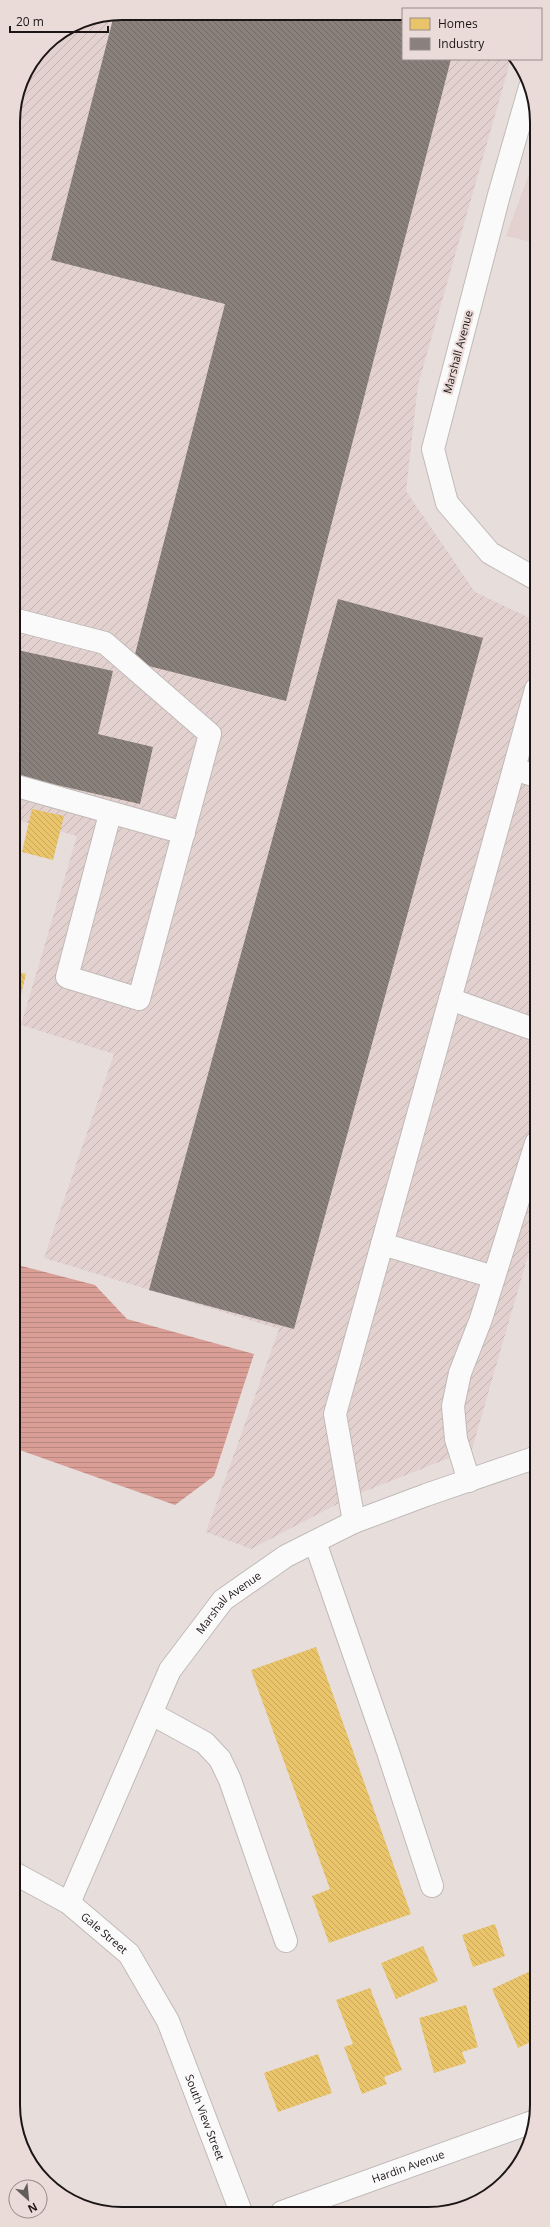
<svg xmlns="http://www.w3.org/2000/svg" width="550" height="2227" font-family="'Open Sans',sans-serif">
	<defs>
		<pattern id="industrial-furrows" width="10" height="10" patternUnits="userSpaceOnUse"><rect width="10" height="10" fill="#e2d1ce"/><path d="M-1 1l2-2M0 10L10 0M9 11l2-2" fill="none" stroke="#c1b3b0"/></pattern>
		<pattern id="water-rules" width="6" height="5" patternUnits="userSpaceOnUse"><rect width="6" height="5" fill="#d99e95"/><path d="M0 2.5h6" fill="none" stroke="#ba8780"/></pattern>
		<pattern id="homes-back-hatch" width="6" height="6" patternUnits="userSpaceOnUse"><rect width="6" height="6" fill="#e9c46a"/><path d="M-1 5l2 2M0 0l6 6M5-1l2 2" fill="none" stroke="#c7a85b"/></pattern>
		<pattern id="industry-back-hatch" width="6" height="6" patternUnits="userSpaceOnUse"><rect width="6" height="6" fill="#8a817c"/><path d="M-1 5l2 2M0 0l6 6M5-1l2 2" fill="none" stroke="#706964"/></pattern>
	</defs>
	<rect width="100%" height="100%" fill="#e7dedc"/>
	<!-- built -->
	<polygon fill="#e2d1ce" points="536,155 536,243 506,236"/>
	<!-- industrial -->
	<polygon fill="url(#industrial-furrows)" points="122,13 403,15 403,59 511,59 418,385 406,491 475,592 536,621 536,1228 472,1449 353,1496 251,1549 206,1532 279,1329 44,1258 114,1054 21,1025 77,836 13,819 13,115 21,80 45,45 81,21"/>
	<!-- water -->
	<polygon fill="url(#water-rules)" points="14,1264 95,1285 127,1319 254,1354 214,1476 175,1505 14,1448"/>
	<!-- homes -->
	<g fill="url(#homes-back-hatch)">
		<polygon points="32,809 64,816 53,860 22,852"/>
		<polygon points="14,971 26,974 18,1007 14,1006"/>
		<polygon points="316,1647 411,1914 329,1943 312,1896 330,1889 251,1670"/>
		<polygon points="495,1924 505,1956 473,1967 462,1935"/>
		<polygon points="423,1946 438,1981 396,1999 381,1963"/>
		<polygon points="537,1968 537,2039 518,2048 492,1989"/>
		<polygon points="370,1988 402,2070 384,2077 387,2084 362,2094 344,2047 353,2044 336,2000"/>
		<polygon points="466,2005 478,2047 462,2052 466,2063 434,2073 419,2018"/>
		<polygon points="318,2054 332,2093 278,2112 264,2073"/>
	</g>
	<!-- industry -->
	<g fill="url(#industry-back-hatch)">
		<polygon points="122,13 403,15 403,59 451,59 286,701 133,662 225,304 51,260 114,15"/>
		<polygon points="338,599 483,638 294,1329 149,1290"/>
		<polygon points="13,649 113,671 98,734 153,747 140,804 13,775"/>
		<polygon points="537,1902 537,1923 529,1905"/>
	</g>
	<g fill="none" stroke-linecap="round" stroke-linejoin="round">
		<!-- minor casing -->
		<g stroke="#c0bab9" stroke-width="24">
			<g id="minor">
				<polyline points="530,87 499,195 433,449 447,503 490,553 536,579"/>
				<polyline points="13,619 105,643 210,734 139,999 67,977 110,814"/>
				<polyline points="514,769 536,776"/>
				<polyline points="13,785 184,833"/>
				<polyline points="450,999 536,1030"/>
				<polyline points="382,1244 494,1277"/>
				<polyline points="469,1481 456,1439 453,1406 460,1373 481,1319 536,1143"/>
				<polyline points="354,1522 335,1414 536,689"/>
				<polyline points="315,1542 388,1752 432,1886"/>
				<polyline points="152,1714 205,1743 220,1759 230,1780 286,1941"/>
				<path id="s1" d="M14,1873L69,1903L129,1954L168,2021L241,2212"/>
				<path id="s2" d="M69,1903L170,1670L223,1600L286,1556L354,1522L426,1495L537,1457"/>
				<path id="s3" d="M282,2212L535,2121"/>
			</g>
		</g>
		<!-- minor -->
		<use href="#minor" stroke="#fbfafa" stroke-width="22"/>
	</g>
	<g text-anchor="middle" stroke-width="4" stroke-linejoin="round" paint-order="stroke">
		<!-- street labels -->
		<g font-size="11" fill="#1b1615" stroke="#ebdbd8">
			<text transform="translate(458 352) rotate(-75)" y="4">Marshall Avenue</text>
			<text dy="4" stroke="none"><textPath href="#s2" startOffset="344">Marshall Avenue</textPath></text>
			<text dy="4" stroke="none"><textPath href="#s1" startOffset="109">Gale Street</textPath></text>
			<text dy="4" stroke="none"><textPath href="#s1" startOffset="322">South View Street</textPath></text>
			<text dy="4" stroke="none"><textPath href="#s3" startOffset="134">Hardin Avenue</textPath></text>
		</g>
	</g>
	<!-- crop -->
	<path d="M0 0H550V2227H0ZM122 20H428A102 102 0 0 1 530 122V2105A102 102 0 0 1 428 2207H122A102 102 0 0 1 20 2105V122A102 102 0 0 1 122 20Z" fill="#ebdbd8" fill-rule="evenodd"/>
	<path fill="none" stroke="#1b1615" stroke-width="2" d="M122 20H428A102 102 0 0 1 530 122V2105A102 102 0 0 1 428 2207H122A102 102 0 0 1 20 2105V122A102 102 0 0 1 122 20Z"/>
	<!-- legend -->
	<rect x="402" y="8" width="140" height="52" fill="#ebdbd8" stroke="#988c8a"/>
	<rect x="410" y="18" width="20" height="12" fill="#e9c46a" stroke="#988c8a"/>
	<text x="438" y="28" font-size="12" fill="#1b1615">Homes</text>
	<rect x="410" y="38" width="20" height="12" fill="#8a817c" stroke="#988c8a"/>
	<text x="438" y="48" font-size="12" fill="#1b1615">Industry</text>
	<!-- north arrow -->
	<g transform="translate(28 2199) rotate(153)"><circle r="19" fill="#ebdbd8" stroke="#988c8a"/>
	<path d="M0-3L7 15L0 10L-7 15Z" fill="#625c5b"/>
	<text y="-6" font-size="11" font-weight="bold" text-anchor="middle" fill="#1b1615">N</text>
	</g>
	<!-- scale -->
	<path d="M10 26v6h98v-6" fill="none" stroke="#1b1615" stroke-width="2"/>
	<text x="16" y="26" font-size="12" fill="#1b1615" stroke="#ebdbd8" stroke-width="3" paint-order="stroke">20 m</text>
</svg>
